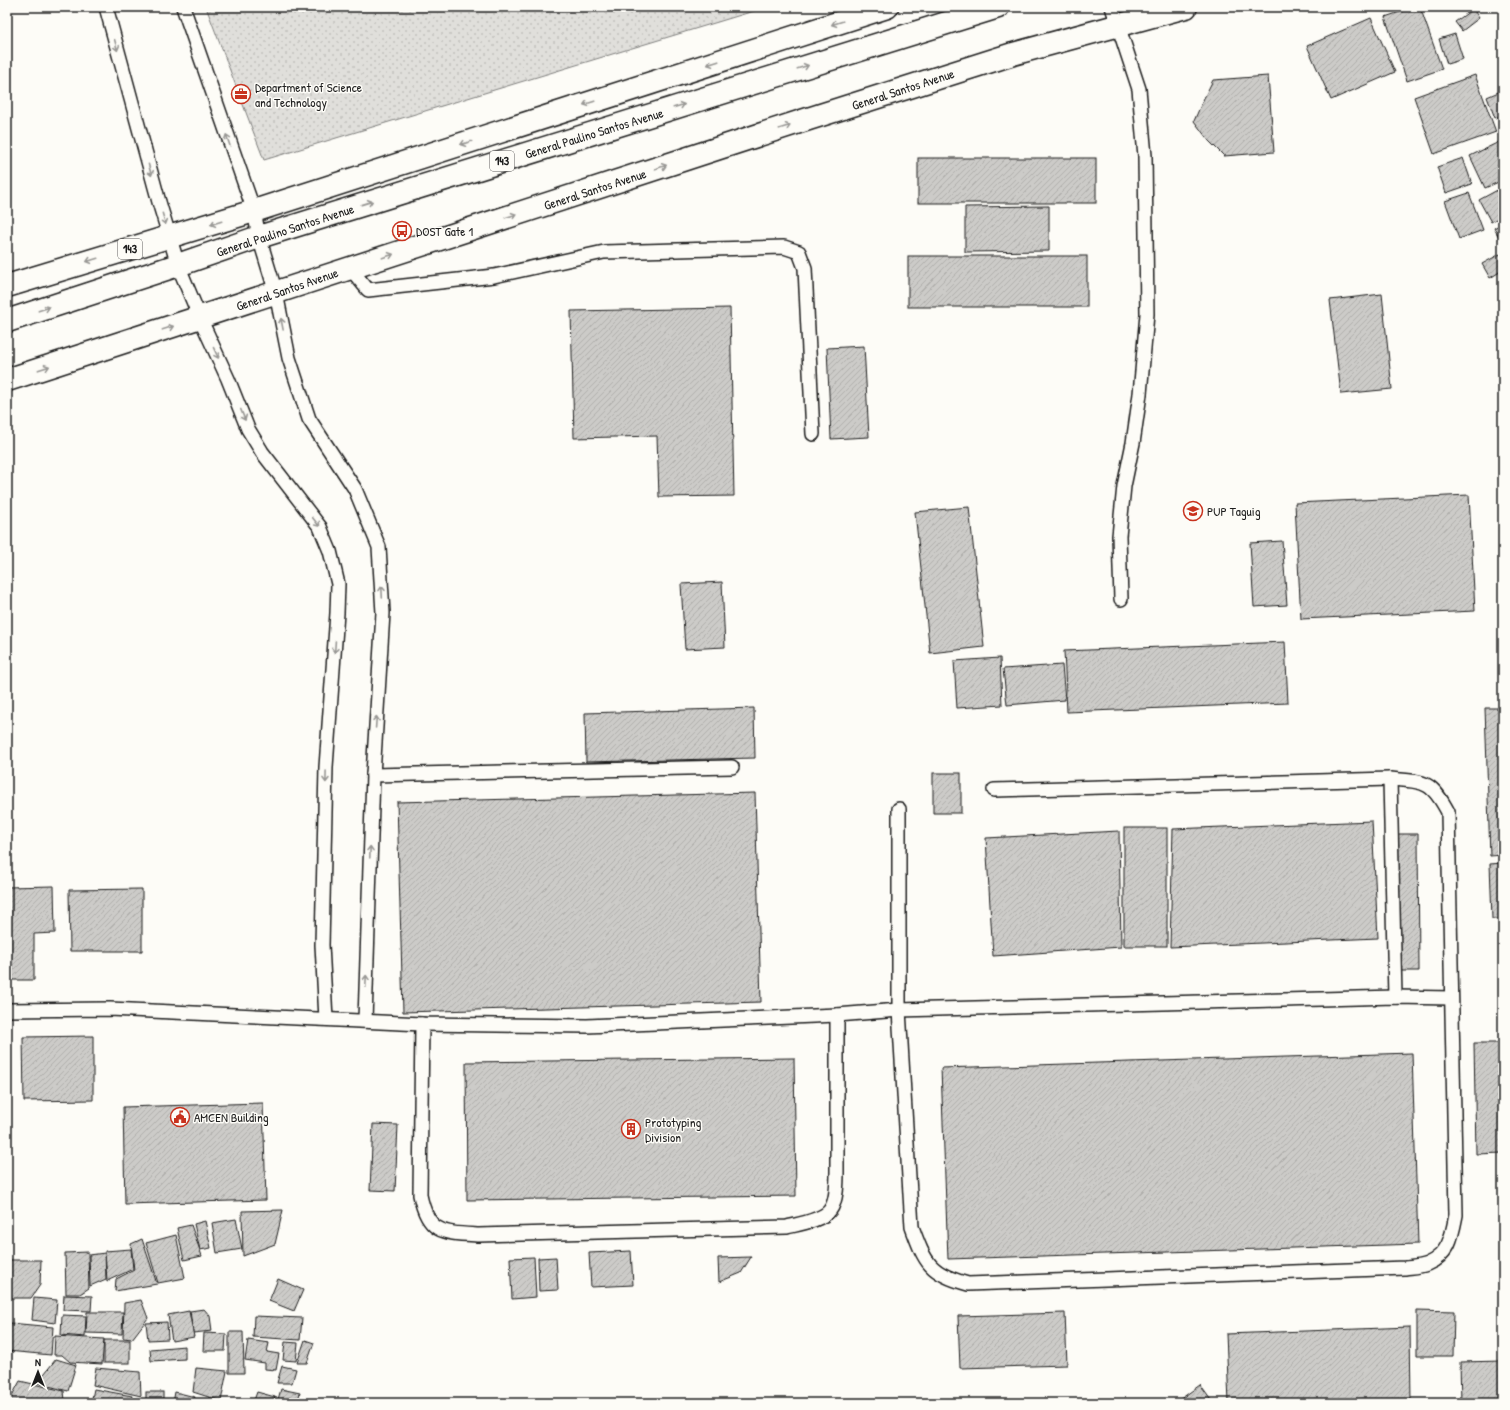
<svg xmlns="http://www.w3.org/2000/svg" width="1510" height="1410" font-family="'Patrick Hand',sans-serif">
	<defs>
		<pattern id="grass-dots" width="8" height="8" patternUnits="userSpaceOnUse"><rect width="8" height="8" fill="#e0dfdb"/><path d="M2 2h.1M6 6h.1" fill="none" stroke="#c0bfbb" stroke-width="1.8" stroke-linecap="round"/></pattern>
		<pattern id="building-hatch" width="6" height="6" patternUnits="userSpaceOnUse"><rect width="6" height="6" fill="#cccbc8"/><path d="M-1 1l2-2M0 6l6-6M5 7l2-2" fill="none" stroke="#afaeab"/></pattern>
	</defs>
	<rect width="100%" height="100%" fill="#fdfcf7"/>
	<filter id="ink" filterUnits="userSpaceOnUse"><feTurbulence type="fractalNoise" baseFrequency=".025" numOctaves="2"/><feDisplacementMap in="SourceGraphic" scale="8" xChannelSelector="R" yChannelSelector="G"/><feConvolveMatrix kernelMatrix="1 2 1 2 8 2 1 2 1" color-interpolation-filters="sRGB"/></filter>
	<g filter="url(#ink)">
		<!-- grass -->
		<polygon fill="url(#grass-dots)" stroke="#7e7e7c" points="206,7 767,7 264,160"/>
		<!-- building -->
		<g fill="url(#building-hatch)" stroke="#1c1c1c">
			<polygon points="1415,7 1420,7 1442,69 1407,81 1385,17"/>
			<polygon points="1473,9 1479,18 1462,31 1455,22"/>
			<polygon points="1371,18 1395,72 1331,100 1307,46"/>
			<polygon points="1455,34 1463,59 1447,64 1439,39"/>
			<polygon points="1475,75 1496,132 1434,154 1414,97"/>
			<polygon points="1268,76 1274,152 1224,156 1209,141 1194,121 1204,98 1213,80"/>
			<polygon points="1503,90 1503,115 1495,118 1487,97"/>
			<polygon points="1501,141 1503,145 1503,180 1485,188 1470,156"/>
			<rect x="918" y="158" width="178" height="45"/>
			<polygon points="1463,158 1472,184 1446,193 1437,167"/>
			<polygon points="1503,187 1503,215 1491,222 1479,200"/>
			<polygon points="1469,193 1483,230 1459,239 1445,201"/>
			<polygon points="1049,206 1049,251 965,252 965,207"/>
			<polygon points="1503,223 1503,245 1494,228"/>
			<polygon points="1500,254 1503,259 1503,270 1490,278 1482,264"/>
			<rect x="908" y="256" width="179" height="51"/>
			<polygon points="1382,294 1392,389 1341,394 1330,300"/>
			<polygon points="730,308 734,496 659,497 657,436 574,438 571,311"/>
			<polygon points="864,346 869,437 831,439 827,348"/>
			<polygon points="1469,495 1475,611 1301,619 1295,503"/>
			<polygon points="969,507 984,647 930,653 915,512"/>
			<polygon points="1282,541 1287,605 1254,607 1250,543"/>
			<polygon points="722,582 725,647 685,649 681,584"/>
			<polygon points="1285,642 1288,703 1067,712 1064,651"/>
			<polygon points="1000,658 1002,705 957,708 954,661"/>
			<polygon points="1062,665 1065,700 1007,705 1003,669"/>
			<polygon points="754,708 755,758 586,762 585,713"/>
			<polygon points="1485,708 1503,708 1503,855 1490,856"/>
			<rect x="933" y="773" width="28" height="40"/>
			<polygon points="755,793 761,1002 403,1012 397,802"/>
			<polygon points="1372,821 1378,938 1170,947 1173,829"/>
			<rect x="1124" y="828" width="43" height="118"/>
			<polygon points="1119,831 1121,947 993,956 986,838"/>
			<polygon points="1395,834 1418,834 1419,971 1396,971"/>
			<polygon points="1503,863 1503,919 1492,919 1490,864"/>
			<polygon points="54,886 55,933 34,934 34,980 7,980 7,887"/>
			<polygon points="142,889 142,951 70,951 69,890"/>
			<polygon points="93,1036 93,1100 24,1101 23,1037"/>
			<polygon points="1474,1043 1503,1043 1503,1153 1476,1154"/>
			<polygon points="1412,1053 1418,1244 948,1259 941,1068"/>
			<polygon points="794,1058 796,1196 467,1200 466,1062"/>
			<polygon points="263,1103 266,1200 125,1204 123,1107"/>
			<polygon points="373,1124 398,1125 395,1191 370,1190"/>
			<polygon points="283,1210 275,1244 243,1256 242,1211"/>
			<polygon points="236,1219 242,1249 217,1253 212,1223"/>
			<polygon points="205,1221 211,1248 200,1250 194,1224"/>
			<polygon points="191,1225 202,1256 184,1260 177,1228"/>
			<polygon points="176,1235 185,1278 158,1283 146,1243"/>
			<polygon points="142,1239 157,1284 115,1291 116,1279 134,1270 131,1244"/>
			<polygon points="131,1249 133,1269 107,1281 105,1251"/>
			<polygon points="631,1251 633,1285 591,1287 589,1253"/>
			<polygon points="88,1252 89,1288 80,1294 66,1294 65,1253"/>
			<polygon points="105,1253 106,1279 90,1286 89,1255"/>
			<polygon points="534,1257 536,1297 512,1299 510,1258"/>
			<polygon points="556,1257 558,1290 539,1291 538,1258"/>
			<polygon points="751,1257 741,1273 719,1282 718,1258"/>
			<polygon points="7,1260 41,1260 40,1285 31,1298 7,1298"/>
			<polygon points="278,1279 303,1290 294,1311 269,1301"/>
			<polygon points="64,1295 92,1296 91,1311 63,1310"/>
			<polygon points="34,1298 57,1300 55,1323 32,1320"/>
			<polygon points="141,1300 148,1318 132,1339 123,1338 124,1303"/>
			<polygon points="9,1306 7,1324 7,1307"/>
			<polygon points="204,1309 210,1316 212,1331 193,1333 190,1311"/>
			<polygon points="1417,1310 1454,1311 1453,1356 1417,1356"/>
			<polygon points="189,1311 194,1337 172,1341 168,1315"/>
			<polygon points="87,1312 123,1312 122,1334 86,1333"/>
			<polygon points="1065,1313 1067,1365 960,1368 958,1316"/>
			<polygon points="62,1315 86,1316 85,1337 61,1335"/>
			<polygon points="254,1316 302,1318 300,1340 253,1337"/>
			<polygon points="167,1322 168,1339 148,1340 146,1323"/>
			<polygon points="10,1323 53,1327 51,1355 7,1351"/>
			<polygon points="1410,1327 1411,1403 1229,1403 1226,1334"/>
			<polygon points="229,1332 243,1332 244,1373 229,1373"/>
			<polygon points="204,1333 226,1334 225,1351 203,1351"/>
			<polygon points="55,1336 104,1339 102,1364 70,1362 62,1355 54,1355"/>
			<rect x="104" y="1340" width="26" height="23"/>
			<polygon points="248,1340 269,1343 267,1352 279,1354 276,1370 265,1369 265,1363 245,1360"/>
			<polygon points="305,1340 314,1343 307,1363 297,1363"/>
			<polygon points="285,1342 298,1343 296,1361 283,1360"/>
			<polygon points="185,1346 185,1359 151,1361 150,1349"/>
			<polygon points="56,1359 76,1365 68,1391 37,1383"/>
			<polygon points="1503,1361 1503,1403 1461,1403 1460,1362"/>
			<polygon points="282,1366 296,1369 292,1383 277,1383"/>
			<polygon points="96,1368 140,1372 141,1396 93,1385"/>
			<polygon points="196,1368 227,1371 221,1401 193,1392"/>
			<polygon points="20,1381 64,1391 65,1401 63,1403 8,1403"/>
			<polygon points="1200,1385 1213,1403 1175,1403"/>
			<polygon points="94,1389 132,1396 130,1403 91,1403"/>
			<polygon points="281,1389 300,1393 297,1403 277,1403"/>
			<rect x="146" y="1392" width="17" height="11"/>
			<polygon points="175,1392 195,1397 193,1403 173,1403"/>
			<polygon points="257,1392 275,1397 273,1403 253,1403"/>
			<polygon points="1081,1399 1083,1403 1073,1403"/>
		</g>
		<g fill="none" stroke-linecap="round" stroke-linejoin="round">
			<!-- service casing -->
			<g stroke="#1c1c1c" stroke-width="16">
				<g id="service">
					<polyline points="106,7 159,202 178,265 200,318 228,379 248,429 262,452 320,527 330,551 338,584 337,613 326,767 322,945 326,1019"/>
					<polyline points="183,7 254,211 259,237 276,293 289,358 309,419 355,489 379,547 383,613 373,775 365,1020"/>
					<polyline points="1112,7 1139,89 1145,156 1147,314 1140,394 1133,443 1124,486 1119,536 1121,599"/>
					<polyline points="350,268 368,290 494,276 604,252 784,247 799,252 805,268 813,434"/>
					<polyline points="373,775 732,767"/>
					<polyline points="1390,779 1395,997"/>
					<path d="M899,809V1010L912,1227C925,1263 930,1274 968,1284L1405,1268C1412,1267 1420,1267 1427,1264C1449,1255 1452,1236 1456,1215L1448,812C1431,780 1425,782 1390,779L994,790"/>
					<polyline points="7,1010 110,1009 422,1024 587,1026 837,1015 899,1010 1395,997 1451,998"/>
					<path d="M422,1024L420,1195C428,1234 443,1233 479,1235L787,1227C799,1224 823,1220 830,1210C837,1201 837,1182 837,1171V1015"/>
				</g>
			</g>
			<!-- minor casing -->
			<g stroke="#1c1c1c" stroke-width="25">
				<polyline id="minor" points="7,380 802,121 1013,54 1186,7"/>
			</g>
			<!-- primary casing -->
			<g stroke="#1c1c1c" stroke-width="25">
				<g id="primary">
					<polyline points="7,286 254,211 887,7"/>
					<polyline points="7,321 178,265 259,237 998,7"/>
				</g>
			</g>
			<!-- service -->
			<use href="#service" stroke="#fdfcf7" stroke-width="13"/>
			<!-- minor -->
			<use href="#minor" stroke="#fdfcf7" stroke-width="22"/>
			<!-- primary -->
			<use href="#primary" stroke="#fdfcf7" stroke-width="22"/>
		</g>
		<!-- one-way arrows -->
		<defs><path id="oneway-shaft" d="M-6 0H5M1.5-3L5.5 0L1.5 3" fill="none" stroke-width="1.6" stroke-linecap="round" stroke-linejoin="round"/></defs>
		<g stroke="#989794">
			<use href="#oneway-shaft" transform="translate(837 23) rotate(162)"/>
			<use href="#oneway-shaft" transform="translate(116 45) rotate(75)"/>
			<use href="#oneway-shaft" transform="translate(713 63) rotate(162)"/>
			<use href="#oneway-shaft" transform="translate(803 67) rotate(-17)"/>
			<use href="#oneway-shaft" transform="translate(589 103) rotate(162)"/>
			<use href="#oneway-shaft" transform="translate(679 106) rotate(-17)"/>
			<use href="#oneway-shaft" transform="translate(785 127) rotate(-18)"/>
			<use href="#oneway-shaft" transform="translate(228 140) rotate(-109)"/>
			<use href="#oneway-shaft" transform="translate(466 143) rotate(162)"/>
			<use href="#oneway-shaft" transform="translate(661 167) rotate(-18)"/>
			<use href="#oneway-shaft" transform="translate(150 170) rotate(75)"/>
			<use href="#oneway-shaft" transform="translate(367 203) rotate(-17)"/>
			<use href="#oneway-shaft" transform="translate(511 216) rotate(-18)"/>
			<use href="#oneway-shaft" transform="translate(164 219) rotate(74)"/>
			<use href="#oneway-shaft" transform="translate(216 223) rotate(163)"/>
			<use href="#oneway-shaft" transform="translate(388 256) rotate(-18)"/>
			<use href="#oneway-shaft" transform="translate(92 260) rotate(163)"/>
			<use href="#oneway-shaft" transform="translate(44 309) rotate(-18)"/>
			<use href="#oneway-shaft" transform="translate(282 324) rotate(-101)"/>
			<use href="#oneway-shaft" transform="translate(168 328) rotate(-18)"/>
			<use href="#oneway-shaft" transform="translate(216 353) rotate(65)"/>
			<use href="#oneway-shaft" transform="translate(44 368) rotate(-18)"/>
			<use href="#oneway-shaft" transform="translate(243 415) rotate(68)"/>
			<use href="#oneway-shaft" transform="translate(316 522) rotate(51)"/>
			<use href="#oneway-shaft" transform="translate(382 592) rotate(-93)"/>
			<use href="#oneway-shaft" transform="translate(335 647) rotate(94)"/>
			<use href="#oneway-shaft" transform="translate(376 722) rotate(-86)"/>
			<use href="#oneway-shaft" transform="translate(326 777) rotate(91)"/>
			<use href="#oneway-shaft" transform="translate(370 852) rotate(-88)"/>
			<use href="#oneway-shaft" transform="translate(366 981) rotate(-88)"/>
		</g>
	</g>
	<!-- icons -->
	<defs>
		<g id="office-ring" transform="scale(1)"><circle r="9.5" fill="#fdfcf7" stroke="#c8321e" stroke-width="1.5"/><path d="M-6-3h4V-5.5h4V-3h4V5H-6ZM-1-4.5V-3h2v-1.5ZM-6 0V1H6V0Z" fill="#c8321e"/></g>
		<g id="bus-ring" transform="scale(1)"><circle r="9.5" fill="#fdfcf7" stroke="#c8321e" stroke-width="1.5"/><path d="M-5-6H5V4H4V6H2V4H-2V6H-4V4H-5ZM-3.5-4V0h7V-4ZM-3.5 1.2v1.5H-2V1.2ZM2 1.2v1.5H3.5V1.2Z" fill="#c8321e"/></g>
		<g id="university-ring" transform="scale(1)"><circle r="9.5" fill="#fdfcf7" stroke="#c8321e" stroke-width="1.5"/><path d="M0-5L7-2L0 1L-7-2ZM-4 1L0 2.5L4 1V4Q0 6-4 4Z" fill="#c8321e"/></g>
		<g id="civic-ring" transform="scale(1)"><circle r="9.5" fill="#fdfcf7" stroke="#c8321e" stroke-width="1.5"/><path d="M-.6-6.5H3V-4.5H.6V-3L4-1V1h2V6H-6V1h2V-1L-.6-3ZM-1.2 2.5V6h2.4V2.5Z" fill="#c8321e"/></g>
		<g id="building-ring" transform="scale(1)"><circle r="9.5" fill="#fdfcf7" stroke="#c8321e" stroke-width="1.5"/><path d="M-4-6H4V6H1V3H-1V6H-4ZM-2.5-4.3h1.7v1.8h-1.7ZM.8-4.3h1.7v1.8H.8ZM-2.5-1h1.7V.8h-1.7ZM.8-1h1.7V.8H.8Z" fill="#c8321e"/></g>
	</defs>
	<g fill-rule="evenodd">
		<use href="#office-ring" x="241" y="94"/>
		<use href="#bus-ring" x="402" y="231"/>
		<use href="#university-ring" x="1193" y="511"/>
		<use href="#civic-ring" x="180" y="1117"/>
		<use href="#building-ring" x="631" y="1129"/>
	</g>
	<g text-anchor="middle" stroke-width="3" stroke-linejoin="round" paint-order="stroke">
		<!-- shield labels -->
		<g fill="#fdfcf7" stroke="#605f5e" stroke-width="1">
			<rect x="490" y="151" width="24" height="20" rx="3"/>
			<rect x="118" y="239" width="24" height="20" rx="3"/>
		</g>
		<g font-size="12" font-weight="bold" fill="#1c1c1c">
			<text x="502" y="165">143</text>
			<text x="130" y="253">143</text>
		</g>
		<!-- poi labels -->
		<g font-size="13" fill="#1c1c1c" stroke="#fdfcf7" text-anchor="start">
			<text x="255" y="92">Department of Science<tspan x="255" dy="15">and Technology</tspan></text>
			<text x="416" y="236">DOST Gate 1</text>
			<text x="1207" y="516">PUP Taguig</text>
			<text x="194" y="1122">AMCEN Building</text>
			<text x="645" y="1127">Prototyping<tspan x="645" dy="15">Division</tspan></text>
		</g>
		<!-- street labels -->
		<g font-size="13" fill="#1c1c1c" stroke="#fdfcf7">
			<text transform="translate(903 89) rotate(-18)" y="5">General Santos Avenue</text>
			<text transform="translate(594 133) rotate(-17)" y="5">General Paulino Santos Avenue</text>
			<text transform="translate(595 189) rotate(-18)" y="5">General Santos Avenue</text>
			<text transform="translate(285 230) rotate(-18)" y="5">General Paulino Santos Avenue</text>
			<text transform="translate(287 289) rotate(-19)" y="5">General Santos Avenue</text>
		</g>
	</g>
	<!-- margin -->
	<rect width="1510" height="1410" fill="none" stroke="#fdfcf7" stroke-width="24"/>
	<rect x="12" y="12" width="1486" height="1386" fill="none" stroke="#1c1c1c" stroke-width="1.5" filter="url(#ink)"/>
	<!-- north arrow -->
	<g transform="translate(38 1372)" stroke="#fdfcf7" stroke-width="3" paint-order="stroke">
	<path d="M0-3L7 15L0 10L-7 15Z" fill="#1c1c1c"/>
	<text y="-6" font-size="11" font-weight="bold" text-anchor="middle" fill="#1c1c1c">N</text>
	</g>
</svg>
